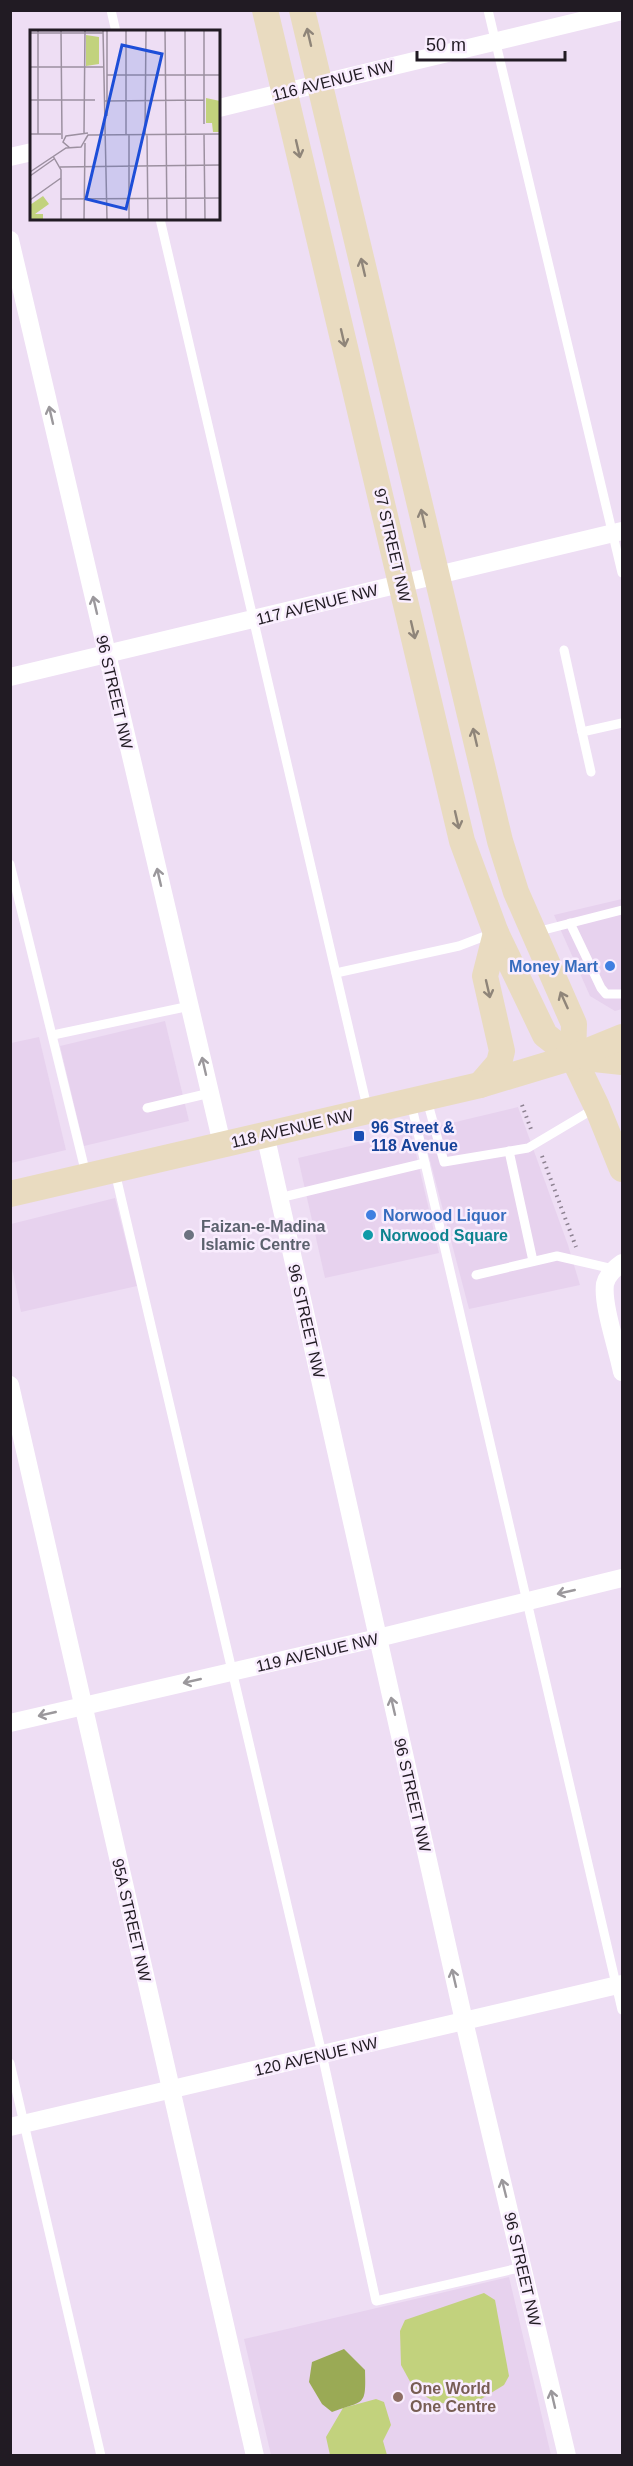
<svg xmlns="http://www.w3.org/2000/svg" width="633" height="2466" font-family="Arial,sans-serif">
	<rect width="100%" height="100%" fill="#eedef4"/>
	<!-- built -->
	<g fill="#e7d2ee">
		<polygon points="622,899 622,1009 615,1011 590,996 554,915"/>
		<polygon points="165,1021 189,1121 84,1146 60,1046"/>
		<polygon points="39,1037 66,1150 11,1163 11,1043"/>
		<polygon points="518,1107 568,1245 580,1285 469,1309 422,1130"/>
		<polygon points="411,1132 439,1253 325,1278 298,1158"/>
		<polygon points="115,1198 137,1286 21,1312 11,1263 11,1224"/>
		<polygon points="509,2277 551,2455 271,2455 244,2339"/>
	</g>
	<!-- green -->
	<g fill="#c2d27d">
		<polygon points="484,2293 495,2300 509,2376 504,2385 473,2404 437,2403 423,2395 413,2387 401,2365 400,2331 405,2320"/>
		<polygon points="376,2399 384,2402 391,2425 383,2441 387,2455 330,2455 326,2437 343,2408"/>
	</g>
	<!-- forest -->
	<path fill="#9aaa55" d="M344,2349L365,2370C366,2407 365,2400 332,2412L322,2404L309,2382L312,2362Z"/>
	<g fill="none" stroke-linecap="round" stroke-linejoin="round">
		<!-- path -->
		<g stroke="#8c8090" stroke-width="4" stroke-dasharray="1.5 4.5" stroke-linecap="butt">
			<polyline points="522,1105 532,1132"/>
			<polyline points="542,1156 576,1247"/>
		</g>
		<!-- service -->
		<g stroke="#fff" stroke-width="9">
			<polyline points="111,10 116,32"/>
			<polyline points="488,10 622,573"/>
			<polyline points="160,219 368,1111"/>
			<polyline points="564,650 582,732"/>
			<polyline points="591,772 582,732 622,723"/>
			<polyline points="10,864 86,1174"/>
			<polyline points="570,923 601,988 606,994 622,994"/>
			<polyline points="536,932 622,910"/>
			<polyline points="336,973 459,946 493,933"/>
			<polyline points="53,1035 190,1006"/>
			<polyline points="427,1100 444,1162 528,1148 597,1107"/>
			<polyline points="411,1103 622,2010"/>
			<polyline points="147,1108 210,1093"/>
			<polyline points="509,1151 533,1261"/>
			<polyline points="115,1172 322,2054 376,2301 523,2267"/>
			<polyline points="279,1198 425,1163"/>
			<polyline points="476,1275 557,1256 613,1269"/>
			<polyline points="10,2063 101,2456"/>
		</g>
		<!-- minor -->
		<g stroke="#fff" stroke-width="18">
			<polyline points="219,108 622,11"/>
			<polyline points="10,157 32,152"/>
			<polyline points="10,240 222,1144"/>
			<polyline points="10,677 622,531"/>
			<polyline points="265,1134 464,2021 567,2456"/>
			<path d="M622,1263C615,1268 607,1275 605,1284C602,1305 618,1350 622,1372"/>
			<polyline points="10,1385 255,2456"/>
			<polyline points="10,1723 378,1638 622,1578"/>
			<polyline points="10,2127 622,1984"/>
		</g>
		<!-- secondary -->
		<g stroke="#e9dbc0" stroke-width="26">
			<polyline points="265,10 462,841 496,933 545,1035 573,1057 597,1107 622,1169"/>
			<polyline points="302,10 500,841 516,892 574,1024 573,1057"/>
			<polyline points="576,1057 622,1062"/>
			<polyline points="480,1085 499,1063 502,1051 485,976 496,933"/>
			<polyline points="10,1194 480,1085 573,1057 622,1037"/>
		</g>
	</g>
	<!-- one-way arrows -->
	<defs><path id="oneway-shaft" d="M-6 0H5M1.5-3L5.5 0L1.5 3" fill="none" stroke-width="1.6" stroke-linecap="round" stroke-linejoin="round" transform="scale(1.5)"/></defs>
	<g stroke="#8f8579">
		<use href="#oneway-shaft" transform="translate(309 37) rotate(-103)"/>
		<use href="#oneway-shaft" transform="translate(298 149) rotate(77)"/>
		<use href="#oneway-shaft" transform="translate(363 267) rotate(-103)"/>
		<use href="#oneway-shaft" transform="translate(343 338) rotate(77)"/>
		<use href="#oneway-shaft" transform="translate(423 518) rotate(-103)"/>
		<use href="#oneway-shaft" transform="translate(413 630) rotate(77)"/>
		<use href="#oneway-shaft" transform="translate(475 737) rotate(-103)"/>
		<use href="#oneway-shaft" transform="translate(457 820) rotate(77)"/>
		<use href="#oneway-shaft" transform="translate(488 989) rotate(77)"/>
		<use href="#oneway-shaft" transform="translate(564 1000) rotate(-114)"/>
	</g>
	<g stroke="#9b989c">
		<use href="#oneway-shaft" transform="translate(51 415) rotate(-103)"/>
		<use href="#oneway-shaft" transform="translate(95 605) rotate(-103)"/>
		<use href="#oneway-shaft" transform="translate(159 877) rotate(-103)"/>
		<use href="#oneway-shaft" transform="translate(204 1066) rotate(-103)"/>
		<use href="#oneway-shaft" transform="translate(566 1592) rotate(167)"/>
		<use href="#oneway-shaft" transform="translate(192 1681) rotate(167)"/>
		<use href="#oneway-shaft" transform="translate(393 1706) rotate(-103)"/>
		<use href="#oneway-shaft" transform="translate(47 1714) rotate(167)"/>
		<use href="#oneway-shaft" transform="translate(454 1978) rotate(-103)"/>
		<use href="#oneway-shaft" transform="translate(504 2188) rotate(-104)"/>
		<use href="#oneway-shaft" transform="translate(553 2399) rotate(-103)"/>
	</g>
	<!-- markers -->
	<g fill="#3f7fe0" stroke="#f9edfe" stroke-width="2">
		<circle cx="610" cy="966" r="6"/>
		<circle cx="371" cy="1215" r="6"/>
	</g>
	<rect fill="#1a4fb4" stroke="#f9edfe" stroke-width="2" x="353" y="1130" width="12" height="12" rx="3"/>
	<circle fill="#6b7280" stroke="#f9edfe" stroke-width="2" cx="189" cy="1235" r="6"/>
	<circle fill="#0f9aa8" stroke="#f9edfe" stroke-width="2" cx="368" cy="1235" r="6"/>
	<circle fill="#8d6e63" stroke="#f9edfe" stroke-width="2" cx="398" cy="2397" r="6"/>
	<g text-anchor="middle" stroke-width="5" stroke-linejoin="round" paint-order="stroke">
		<!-- street labels -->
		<g font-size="16" fill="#211b23" stroke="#f9edfe">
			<text transform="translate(333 80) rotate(-14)" y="6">116 AVENUE NW</text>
			<text transform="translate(393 545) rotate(77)" y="6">97 STREET NW</text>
			<text transform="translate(317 604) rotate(-14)" y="6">117 AVENUE NW</text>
			<text transform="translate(115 692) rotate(77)" y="6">96 STREET NW</text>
			<text transform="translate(292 1128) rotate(-13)" y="6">118 AVENUE NW</text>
			<text transform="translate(307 1321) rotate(77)" y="6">96 STREET NW</text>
			<text transform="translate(317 1652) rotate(-13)" y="6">119 AVENUE NW</text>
			<text transform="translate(413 1795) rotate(77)" y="6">96 STREET NW</text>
			<text transform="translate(132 1920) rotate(77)" y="6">95A STREET NW</text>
			<text transform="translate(316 2056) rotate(-13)" y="6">120 AVENUE NW</text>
			<text transform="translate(523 2269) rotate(77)" y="6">96 STREET NW</text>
		</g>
		<!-- shop labels -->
		<g font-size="16" font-weight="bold" fill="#366cbe" stroke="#f9edfe" text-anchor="end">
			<text x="598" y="972">Money Mart</text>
			<text x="383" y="1221" text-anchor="start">Norwood Liquor</text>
		</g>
		<!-- transit labels -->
		<g font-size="16" font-weight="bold" fill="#164399" stroke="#f9edfe" text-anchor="start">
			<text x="371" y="1133">96 Street &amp;<tspan x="371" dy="18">118 Avenue</tspan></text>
		</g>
		<!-- worship labels -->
		<g font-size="16" font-weight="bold" fill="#5b616d" stroke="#f9edfe" text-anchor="start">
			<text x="201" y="1232">Faizan-e-Madina<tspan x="201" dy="18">Islamic Centre</tspan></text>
		</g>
		<!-- culture labels -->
		<g font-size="16" font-weight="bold" fill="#0d838f" stroke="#f9edfe" text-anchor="start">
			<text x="380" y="1241">Norwood Square</text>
		</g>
		<!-- education labels -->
		<g font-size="16" font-weight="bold" fill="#785e54" stroke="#f9edfe" text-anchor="start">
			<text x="410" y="2394">One World<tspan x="410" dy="18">One Centre</tspan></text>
		</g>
	</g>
	<!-- overview -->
	<g transform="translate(30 30)">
		<rect width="190" height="190" fill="#eedef4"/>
		<path d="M56,5L69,7V34L56,36ZM176,68L190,71V102H183L182,93H176ZM13,166L19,174L5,184H13V190H0V175Z" fill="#c2d27d"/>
		<path fill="none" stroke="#9c90a0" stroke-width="1.5" d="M8,0V104M31,0L32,109M73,0L77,190M77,0V86M135,0L137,190M155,0L156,190M174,0V94M0,3H73M0,37H73M77,45H191M0,70H65M74,71L174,70M54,103L55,0M0,104H31M96,104V0M115,104L116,0M174,104L175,190M99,105V190M117,105L118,190M55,110L58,105L191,104M40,118L33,112L36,106L58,103M23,126L31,140V190M30,137L191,135M0,142L36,118L51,117L55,110M0,146L24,129M31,169L191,168M0,170L31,148M54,190L55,113"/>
		<path fill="#1d4ed8" fill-opacity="0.15" stroke="#1d4ed8" stroke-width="3" d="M92,15L132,24L96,179L56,169Z"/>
		<rect width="190" height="190" fill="none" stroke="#211b23" stroke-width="3"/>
	</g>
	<!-- border -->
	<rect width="633" height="2466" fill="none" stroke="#211b23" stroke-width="24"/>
	<!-- scale -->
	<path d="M417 51v9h148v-9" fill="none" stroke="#211b23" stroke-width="3"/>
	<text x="426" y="51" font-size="18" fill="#211b23" stroke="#f9edfe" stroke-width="4.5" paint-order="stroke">50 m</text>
</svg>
